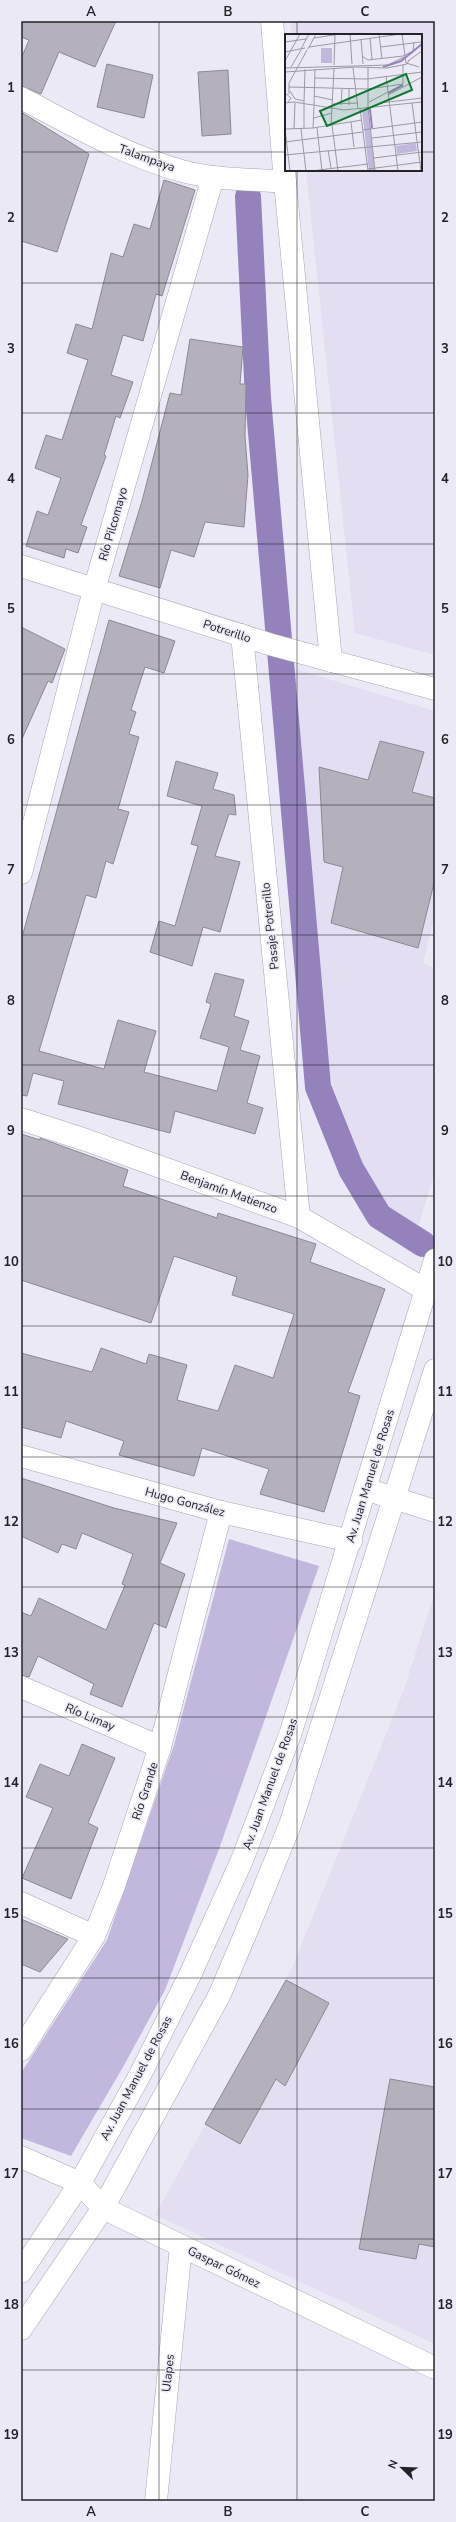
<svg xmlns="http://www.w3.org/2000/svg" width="456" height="2522" font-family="'Nunito Sans',sans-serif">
	<rect width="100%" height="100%" fill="#ece9f6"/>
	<!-- built -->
	<g fill="#e3def2">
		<polygon points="290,21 435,21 435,655 355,633 306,170 421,170 421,35 292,35"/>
		<polygon points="295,669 435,711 435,916 423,963 435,968 435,1171 415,1238 371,1186 332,1098 312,932"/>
		<polygon points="435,1593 435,2344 155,2215 293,1966 403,1692"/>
	</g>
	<!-- green -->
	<polygon fill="#c2b7dd" points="229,1539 319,1566 219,1849 165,1990 123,2067 71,2156 21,2138 21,2073 107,1940 174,1745"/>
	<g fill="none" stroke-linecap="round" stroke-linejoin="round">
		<!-- canal -->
		<polyline stroke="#9482bd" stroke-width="26" points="248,197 258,398 318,1087 351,1169 379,1216 423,1244"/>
	</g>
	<!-- building -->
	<g fill="#b4b1bd" stroke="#8c8995">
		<polygon points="21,21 116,21 95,67 59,52 41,94 21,86 21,59 29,40 21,37"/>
		<polygon points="107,64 153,75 144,118 97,107"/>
		<polygon points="228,70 231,134 202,136 198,72"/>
		<polygon points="21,112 89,154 57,252 21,241"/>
		<polygon points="164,180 195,190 162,296 156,294 143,341 123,335 111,375 133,382 120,418 116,416 104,455 106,456 81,525 87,527 78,553 66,549 64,558 26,546 37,511 48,515 61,478 35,468 46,435 62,440 88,360 67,353 76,324 92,329 111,253 123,257 134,224 150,229"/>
		<polygon points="190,339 243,347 240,384 246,384 245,436 248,475 244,527 205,522 194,557 171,550 160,588 119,576 142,501 170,393 181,395"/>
		<polygon points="109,620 175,641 164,673 145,667 131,710 136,712 129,734 139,737 118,809 129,812 113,864 106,861 96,898 86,895 39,1051 104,1069 118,1020 156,1031 144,1072 217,1091 229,1047 200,1038 211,1004 206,1002 215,973 244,980 234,1016 249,1021 240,1050 260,1056 247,1103 263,1108 255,1134 175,1111 170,1133 58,1104 64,1081 33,1073 27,1096 21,1095 21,941"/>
		<polygon points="21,627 65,649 52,683 48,681 21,741"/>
		<polygon points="380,741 424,752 412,792 435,798 435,879 418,948 331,923 343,867 324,862 319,767 368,780"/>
		<polygon points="176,761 218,773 213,789 234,795 236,815 229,814 215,856 240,862 220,932 203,927 192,966 150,952 159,921 175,926 198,846 191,844 202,806 167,796"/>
		<polygon points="21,1134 40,1140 40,1138 128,1170 123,1186 217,1218 218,1213 316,1244 310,1262 385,1289 348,1392 360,1396 324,1512 260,1494 269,1469 202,1448 194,1476 119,1455 124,1441 66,1421 61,1438 21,1427 21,1353 92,1372 101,1348 146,1364 149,1354 187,1365 177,1400 218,1411 235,1365 273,1378 294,1314 232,1295 237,1277 174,1256 151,1323 21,1280"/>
		<polygon points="21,1478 114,1508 177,1523 160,1563 185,1574 166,1628 154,1623 122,1707 90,1694 94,1684 38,1656 29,1677 21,1675 21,1612 31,1616 39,1598 106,1630 125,1585 122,1584 133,1554 82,1533 76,1549 62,1544 58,1553 21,1536"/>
		<polygon points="82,1744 115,1758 88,1823 98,1828 71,1899 22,1878 53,1808 26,1797 40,1764 69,1776"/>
		<polygon points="21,1919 68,1939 40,1972 21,1964"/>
		<polygon points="286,1980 329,2003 285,2086 276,2079 240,2144 205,2124"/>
		<polygon points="390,2079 435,2087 435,2247 419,2244 416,2259 359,2249"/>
	</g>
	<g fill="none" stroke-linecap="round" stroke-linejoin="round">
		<!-- minor casing -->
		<g stroke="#a9a6b2" stroke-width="23">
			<g id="minor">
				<polyline points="272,21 285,182 331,661"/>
				<path d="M21,98C73,125 124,155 182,171C215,180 251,179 285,182"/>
				<polyline points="21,566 269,644 435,689"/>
				<polyline points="242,635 299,1217"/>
				<polyline points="21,873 94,590 213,177"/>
				<polyline points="21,1119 86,1140 299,1217 426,1290"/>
				<polyline points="21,1456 221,1512 351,1541"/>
				<polyline points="21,1687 160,1747"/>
				<polyline points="21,1903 94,1936"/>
				<polyline points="21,2050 94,1936 114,1886 160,1747 221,1512"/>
				<polyline points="21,2157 80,2183 103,2208 435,2368"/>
				<polyline points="156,2501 181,2246"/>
			</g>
		</g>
		<!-- tertiary casing -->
		<g stroke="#a9a6b2" stroke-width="23">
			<polyline id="tertiary" points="365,1489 435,1511"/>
		</g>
		<!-- secondary casing -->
		<g stroke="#a9a6b2" stroke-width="23">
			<g id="secondary">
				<polyline points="21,2272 80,2183 141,2073 190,1975 242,1860 291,1732 435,1260"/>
				<polyline points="21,2329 103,2208 220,1994 252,1918 290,1825 435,1370"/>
			</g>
		</g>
		<!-- minor -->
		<use href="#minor" stroke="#fff" stroke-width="22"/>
		<!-- tertiary -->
		<use href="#tertiary" stroke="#fff" stroke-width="22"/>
		<!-- secondary -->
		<use href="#secondary" stroke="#fff" stroke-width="22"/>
	</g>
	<!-- grid -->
	<path fill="none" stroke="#242227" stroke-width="1" stroke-opacity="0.55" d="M159,21V2501M297,21V35M21,152H286M421,152H435M297,170V2501M21,283H435M21,413H435M21,544H435M21,674H435M21,805H435M21,935H435M21,1065H435M21,1196H435M21,1326H435M21,1457H435M21,1587H435M21,1717H435M21,1848H435M21,1978H435M21,2109H435M21,2239H435M21,2370H435"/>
	<g text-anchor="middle" stroke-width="3" stroke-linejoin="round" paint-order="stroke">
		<!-- street labels -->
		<g font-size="12" fill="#242227" stroke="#ece9f6">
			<text transform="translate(147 158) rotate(20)" y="4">Talampaya</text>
			<text transform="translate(113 524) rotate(-74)" y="4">Río Pilcomayo</text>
			<text transform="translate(227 631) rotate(18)" y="4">Potrerillo</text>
			<text transform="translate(270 926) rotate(-96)" y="4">Pasaje Potrerillo</text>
			<text transform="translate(229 1192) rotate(20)" y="4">Benjamín Matienzo</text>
			<text transform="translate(370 1476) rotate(-73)" y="4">Av. Juan Manuel de Rosas</text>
			<text transform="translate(185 1502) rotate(15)" y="4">Hugo González</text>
			<text transform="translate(90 1717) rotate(23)" y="4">Río Limay</text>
			<text transform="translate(270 1784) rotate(-70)" y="4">Av. Juan Manuel de Rosas</text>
			<text transform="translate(145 1791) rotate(-72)" y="4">Río Grande</text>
			<text transform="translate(136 2078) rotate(-62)" y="4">Av. Juan Manuel de Rosas</text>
			<text transform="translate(224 2267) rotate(26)" y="4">Gaspar Gómez</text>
			<text transform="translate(168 2373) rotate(-84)" y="4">Ulapes</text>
		</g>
	</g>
	<!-- overview -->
	<g transform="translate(285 34)">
		<rect width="137" height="137" fill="#ece9f6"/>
		<path d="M36,14H47V29H36ZM77,76H83L90,137H84ZM131,109L132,117L112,120L111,112Z" fill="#c2b7dd"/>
		<path fill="none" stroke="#9482bd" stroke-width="2" d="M98,33L116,27L137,10M103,59L118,51M85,75L87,94"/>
		<path fill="none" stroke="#9c99a3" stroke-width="1" d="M65,0L67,30M94,0L97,25M117,0L121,29L134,33M29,4L55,0M85,4L87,25M76,5L78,30M0,8L21,5M24,13L116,0M96,13L136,8M16,15L24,0M23,15L31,0M0,18L20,14M77,22L83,26L118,22L128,17L129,8M0,27L15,0M123,27L137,17M49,31L50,1M6,33L16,16M83,33V73L90,137M0,34L103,31L119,23M68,34L73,74M0,38L71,33L102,34L122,30L124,26M101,42L113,137M30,44L82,45L137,38M118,50V31M4,53L83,55L118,50M5,57L10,65L19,67M0,59L6,64L3,68M4,60V49L22,16M103,61L137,43M29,62L48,66M84,68L103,58M0,69L9,68L59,76L137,68M19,69L20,35M95,69L137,64M127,69L136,137M48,70L73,69M29,71L30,35M56,71L57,55M64,71V55M75,74L83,137M29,84L47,79M66,88L69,113M46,91L49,35M47,91L53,137M28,94L29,72M32,94L37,137M0,95L28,94L77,86M0,95L5,137M9,95L10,69M16,95L21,137M19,95V70M78,96L137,88M87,104L137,98M0,108L78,98M43,116L46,134M0,121L137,108M89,124L137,118M83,135L137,128M26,137L83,130"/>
		<path fill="#077a30" fill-opacity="0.15" stroke="#077a30" stroke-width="2" d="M121,40L127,56L42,92L35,77Z"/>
		<rect width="137" height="137" fill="none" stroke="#242227" stroke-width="2"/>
	</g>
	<!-- border -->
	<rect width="456" height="2522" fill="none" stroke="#ece9f6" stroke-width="44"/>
	<!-- north arrow -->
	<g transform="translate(402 2468) rotate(293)" stroke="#ece9f6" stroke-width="3" paint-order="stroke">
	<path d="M0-3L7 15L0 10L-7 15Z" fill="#242227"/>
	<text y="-6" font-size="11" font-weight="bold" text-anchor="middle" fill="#242227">N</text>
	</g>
	<rect x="22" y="22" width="412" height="2478" fill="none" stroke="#242227" stroke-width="1.5"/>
	<g font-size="13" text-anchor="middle" font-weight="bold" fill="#242227">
		<text x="91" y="16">A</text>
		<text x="228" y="16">B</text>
		<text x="365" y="16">C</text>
		<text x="11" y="92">1</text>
		<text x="445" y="92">1</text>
		<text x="11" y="222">2</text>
		<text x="445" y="222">2</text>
		<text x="11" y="353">3</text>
		<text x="445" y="353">3</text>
		<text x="11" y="483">4</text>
		<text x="445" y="483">4</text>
		<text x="11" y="613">5</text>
		<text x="445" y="613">5</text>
		<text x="11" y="744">6</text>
		<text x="445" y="744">6</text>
		<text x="11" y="874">7</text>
		<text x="445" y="874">7</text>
		<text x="11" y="1005">8</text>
		<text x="445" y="1005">8</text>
		<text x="11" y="1135">9</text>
		<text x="445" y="1135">9</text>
		<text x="11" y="1266">10</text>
		<text x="445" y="1266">10</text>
		<text x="11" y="1396">11</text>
		<text x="445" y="1396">11</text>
		<text x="11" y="1526">12</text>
		<text x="445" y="1526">12</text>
		<text x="11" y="1657">13</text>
		<text x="445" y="1657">13</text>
		<text x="11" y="1787">14</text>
		<text x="445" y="1787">14</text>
		<text x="11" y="1918">15</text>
		<text x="445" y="1918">15</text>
		<text x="11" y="2048">16</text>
		<text x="445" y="2048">16</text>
		<text x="11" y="2178">17</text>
		<text x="445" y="2178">17</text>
		<text x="11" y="2309">18</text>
		<text x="445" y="2309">18</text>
		<text x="11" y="2439">19</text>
		<text x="445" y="2439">19</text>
		<text x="91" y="2516">A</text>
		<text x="228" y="2516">B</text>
		<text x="365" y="2516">C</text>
	</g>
</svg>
